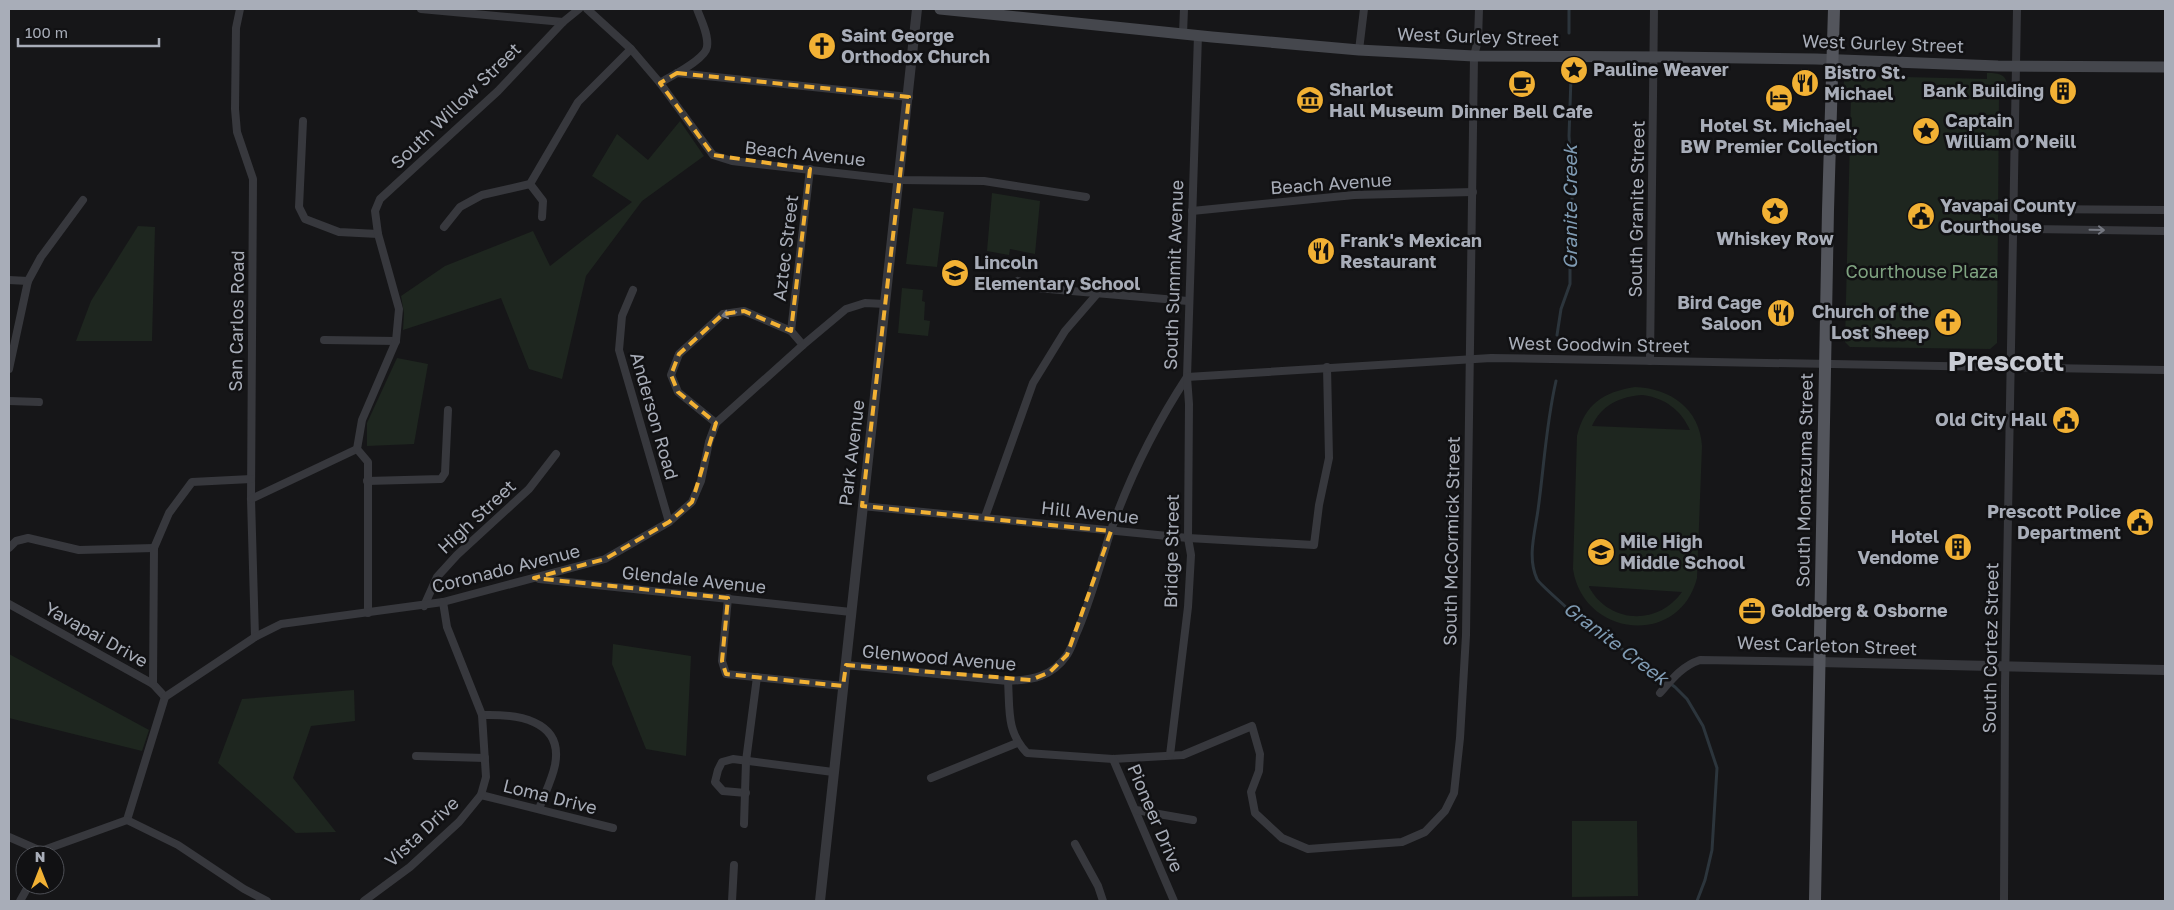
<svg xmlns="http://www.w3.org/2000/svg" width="2174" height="910" font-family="'Golos Text',sans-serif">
	<rect width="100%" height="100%" fill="#161618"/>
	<!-- green -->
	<g fill="#1e261f" fill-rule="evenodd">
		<path d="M1857,72H1863V76L1987,79V73C2001,73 2008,75 2007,90L1999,95L1997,343L1990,349L1850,347L1845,342L1851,95L1843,94L1844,81L1846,75Z"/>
		<polygon points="680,121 704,156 642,201 586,276 562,379 529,369 501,298 403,330 404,313 401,296 445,266 533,231 550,266 632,202 592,176 617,134 648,160"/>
		<polygon points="992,193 1040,201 1035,254 1010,249 1009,255 987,251"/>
		<polygon points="913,208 944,212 937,267 906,264"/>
		<polygon points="138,226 155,227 152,341 76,341 91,301"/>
		<polygon points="902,288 923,290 922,301 925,302 924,320 930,321 928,336 898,333"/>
		<polygon points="397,358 428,364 414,444 367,446 367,423"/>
		<path d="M1635,387C1670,388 1700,409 1702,446L1697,578C1679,648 1583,637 1573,569L1577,436C1585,404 1603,392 1635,387ZM1643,395C1665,398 1681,410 1690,430L1592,426C1601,405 1621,396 1643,395ZM1589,587V586L1682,592C1658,626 1609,624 1589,587Z"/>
		<polygon points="613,644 691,656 686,756 646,749 612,664"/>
		<polygon points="9,654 149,730 142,751 9,718"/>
		<polygon points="354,690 355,721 311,726 293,778 336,832 296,833 218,763 242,699"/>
		<polygon points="1572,821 1637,821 1638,896 1572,897"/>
	</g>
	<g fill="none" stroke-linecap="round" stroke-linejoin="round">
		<!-- stream -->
		<g stroke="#2c353c" stroke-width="3">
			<polyline points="1569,9 1569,33"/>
			<polyline points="1557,335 1561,309 1570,284 1570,217 1573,190 1569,136 1571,77"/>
			<path d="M1556,381C1546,424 1544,467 1538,510C1535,532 1527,558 1537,579C1539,584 1566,606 1573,614L1675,687L1687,699L1703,726L1717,768L1712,850L1705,880L1697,901"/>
		</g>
		<!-- minor -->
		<g stroke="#37383d" stroke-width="8">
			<polyline points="240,9 236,28 235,109 237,132 253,179 251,499 255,637"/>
			<polyline points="421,9 563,22"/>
			<polyline points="587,9 631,49 660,83 713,155 732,161 899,180 984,181 1086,197"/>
			<polyline points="1183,34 1184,9"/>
			<polyline points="1359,50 1364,9"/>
			<polyline points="677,73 909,97"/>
			<path d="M660,83C671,76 705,60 707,47C709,35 701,20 697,9"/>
			<polyline points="303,121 299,207 305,219 339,232 378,234"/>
			<polyline points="530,184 543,201 542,217"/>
			<polyline points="2014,209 2165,210"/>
			<polyline points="1192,211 1354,195 1473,192"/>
			<polyline points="2014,225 2032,229 2165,231"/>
			<polyline points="444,227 460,207 482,195 530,184 578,102 631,49"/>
			<polyline points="9,280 28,281"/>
			<polyline points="1018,281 1037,288 1188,301"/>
			<polyline points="633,290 622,316 619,350 669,522"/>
			<polyline points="791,331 810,169"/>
			<polyline points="324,340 396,341"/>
			<polyline points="1650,361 1654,9"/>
			<polyline points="9,369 28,281 41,257 83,200"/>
			<polyline points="9,401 39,402"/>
			<polyline points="716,423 678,392 671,375 679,354 723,314 744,311 791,331 803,345"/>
			<polyline points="367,481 441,479 445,473 448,410"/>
			<polyline points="251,499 357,449"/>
			<polyline points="862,506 1188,538 1314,545 1319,505 1329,458 1327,367"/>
			<polyline points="985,517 1033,383 1065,331 1097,294"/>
			<polyline points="9,548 16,541 28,538 79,550 154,548"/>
			<polyline points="539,579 851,612"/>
			<polyline points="728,598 722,661 726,674 843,686"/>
			<polyline points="9,604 153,684 165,697"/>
			<polyline points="424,606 437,577 457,555 529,489 556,454"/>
			<polyline points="368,613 368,462 357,449 362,420 396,341 399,309 378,234 375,211 380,199 498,91 563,22 579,9"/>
			<path d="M846,665L1008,681C1032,680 1052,677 1067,655C1072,648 1074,638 1078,630C1091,599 1100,566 1110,533C1129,478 1155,426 1187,377L1198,35"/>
			<path d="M1008,681C1010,710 1006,731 1027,753L1113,759L1183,755L1252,726L1260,754L1259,771L1251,792L1255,813L1282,838L1308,849L1402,842L1425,832L1445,811L1454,793L1460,738L1466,635L1474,56L1478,40L1479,9"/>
			<polyline points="153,684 154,548 169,513 192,482 251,479"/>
			<path d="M1660,693C1672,679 1682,666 1700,660L1819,662"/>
			<path d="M482,715C515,714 564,719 555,765C552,780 544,795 539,809"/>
			<polyline points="1170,755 1188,607 1191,555 1188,538 1189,404 1187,377 1491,358 2165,370"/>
			<polyline points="416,756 485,758"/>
			<polyline points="1113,759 1174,901"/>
			<polyline points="931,778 1017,743"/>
			<polyline points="746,793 723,791 715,782 718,770 722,762 733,759 833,772"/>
			<polyline points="481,795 613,828"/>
			<polyline points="1136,810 1193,820"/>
			<polyline points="127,820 165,697 255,637 281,624 443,602 605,559 669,522 692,502 701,481 709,442 716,423 803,345 846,309 865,303 885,304"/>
			<polyline points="744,824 746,761 757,677"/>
			<polyline points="9,837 41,851 127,820 178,845 244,889 267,901"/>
			<polyline points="1075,844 1098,886 1103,901"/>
			<polyline points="20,901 29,885"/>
			<polyline points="364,901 410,867 459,822 481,795 486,777 482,715 447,627 443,602"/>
			<polyline points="732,901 734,865"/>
			<polyline points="2004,901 2005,686 2017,9"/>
		</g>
		<!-- tertiary -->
		<g stroke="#37383d" stroke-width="10">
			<polyline points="1819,662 2165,670"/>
			<polyline points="820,901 917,9"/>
		</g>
		<!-- secondary -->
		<polyline stroke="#45474d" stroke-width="11" points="940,9 1212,37 1359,50 1474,56 1669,57 1816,59 1998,66 2165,67"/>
		<!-- primary -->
		<polyline stroke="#53555c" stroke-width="12" points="1815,901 1828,210 1834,9"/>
	</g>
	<!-- one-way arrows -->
	<defs><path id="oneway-shaft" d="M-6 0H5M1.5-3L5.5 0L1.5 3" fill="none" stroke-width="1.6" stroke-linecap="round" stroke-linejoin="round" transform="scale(1.25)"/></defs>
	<g stroke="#757881">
		<use href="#oneway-shaft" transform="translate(2097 230) rotate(1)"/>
		<use href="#oneway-shaft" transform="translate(729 314) rotate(166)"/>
	</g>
	<!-- marked area -->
	<path fill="none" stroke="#f2b134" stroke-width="4" stroke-dasharray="10 6" stroke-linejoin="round" d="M677,73L909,97L862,506L1111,531L1067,655L1050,672L1031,680L846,665L843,686L726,674L722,661L728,598L534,578L605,559L669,522L692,502L716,423L678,392L671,375L679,354L723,314L744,311L791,331L810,169L713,155L660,83Z"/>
	<!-- icons -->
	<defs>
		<g id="church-disc" transform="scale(1.4375)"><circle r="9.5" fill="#f2b134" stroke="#111113"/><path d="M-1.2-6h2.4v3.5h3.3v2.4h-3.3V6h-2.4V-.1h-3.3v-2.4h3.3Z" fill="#111"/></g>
		<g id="sight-disc" transform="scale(1.4375)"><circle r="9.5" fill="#f2b134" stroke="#111113"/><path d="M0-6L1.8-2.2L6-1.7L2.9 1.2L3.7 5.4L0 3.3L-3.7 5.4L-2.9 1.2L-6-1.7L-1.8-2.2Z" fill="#111"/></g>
		<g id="restaurant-disc" transform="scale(1.4375)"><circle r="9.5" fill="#f2b134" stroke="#111113"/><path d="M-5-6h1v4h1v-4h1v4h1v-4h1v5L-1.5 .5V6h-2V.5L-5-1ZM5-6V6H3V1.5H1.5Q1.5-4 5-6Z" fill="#111"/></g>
		<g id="cafe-disc" transform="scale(1.4375)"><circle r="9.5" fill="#f2b134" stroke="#111113"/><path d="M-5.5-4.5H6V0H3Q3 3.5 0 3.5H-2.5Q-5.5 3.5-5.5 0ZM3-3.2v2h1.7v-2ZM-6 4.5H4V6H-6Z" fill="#111"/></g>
		<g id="building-disc" transform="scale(1.4375)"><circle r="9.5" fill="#f2b134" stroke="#111113"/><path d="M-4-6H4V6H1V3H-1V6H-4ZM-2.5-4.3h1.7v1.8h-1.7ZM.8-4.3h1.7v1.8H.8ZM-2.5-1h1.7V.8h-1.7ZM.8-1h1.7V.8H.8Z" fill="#111"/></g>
		<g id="hotel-disc" transform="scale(1.4375)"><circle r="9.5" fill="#f2b134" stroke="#111113"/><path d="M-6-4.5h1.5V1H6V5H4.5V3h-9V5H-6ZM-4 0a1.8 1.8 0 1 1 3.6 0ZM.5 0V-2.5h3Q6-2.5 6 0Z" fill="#111"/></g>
		<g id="museum-disc" transform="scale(1.4375)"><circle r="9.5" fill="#f2b134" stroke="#111113"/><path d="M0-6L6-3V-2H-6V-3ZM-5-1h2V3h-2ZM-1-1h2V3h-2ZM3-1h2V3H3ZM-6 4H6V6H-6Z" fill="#111"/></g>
		<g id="civic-disc" transform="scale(1.4375)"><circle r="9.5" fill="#f2b134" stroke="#111113"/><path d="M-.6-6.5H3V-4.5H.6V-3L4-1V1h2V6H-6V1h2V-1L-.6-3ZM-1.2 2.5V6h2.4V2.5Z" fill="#111"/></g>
		<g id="school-disc" transform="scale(1.4375)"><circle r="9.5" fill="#f2b134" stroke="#111113"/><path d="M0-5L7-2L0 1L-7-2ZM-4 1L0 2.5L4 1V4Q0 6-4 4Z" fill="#111"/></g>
		<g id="office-disc" transform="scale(1.4375)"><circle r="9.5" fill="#f2b134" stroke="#111113"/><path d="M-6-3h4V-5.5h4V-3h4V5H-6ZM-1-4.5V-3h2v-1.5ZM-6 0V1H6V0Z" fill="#111"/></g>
	</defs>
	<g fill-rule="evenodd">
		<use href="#church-disc" x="822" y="46"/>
		<use href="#sight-disc" x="1574" y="70"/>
		<use href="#restaurant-disc" x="1805" y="83"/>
		<use href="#cafe-disc" x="1522" y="84"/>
		<use href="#building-disc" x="2063" y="91"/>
		<use href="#hotel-disc" x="1779" y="98"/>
		<use href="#museum-disc" x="1310" y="100"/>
		<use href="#sight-disc" x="1926" y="131"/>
		<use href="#sight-disc" x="1775" y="211"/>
		<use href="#civic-disc" x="1921" y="216"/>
		<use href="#restaurant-disc" x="1321" y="251"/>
		<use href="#school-disc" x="955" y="273"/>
		<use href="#restaurant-disc" x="1781" y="313"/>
		<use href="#church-disc" x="1948" y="322"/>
		<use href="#civic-disc" x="2066" y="420"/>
		<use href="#civic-disc" x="2140" y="522"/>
		<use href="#building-disc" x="1958" y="547"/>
		<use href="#school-disc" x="1601" y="552"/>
		<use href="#office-disc" x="1752" y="611"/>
	</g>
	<g text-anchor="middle" stroke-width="5" stroke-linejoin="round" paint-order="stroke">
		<!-- poi labels -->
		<g font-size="18" font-weight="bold" fill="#a8adb8" stroke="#111113" text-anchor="start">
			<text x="841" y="42">Saint George<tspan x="841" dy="21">Orthodox Church</tspan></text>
			<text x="1593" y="76">Pauline Weaver</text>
			<text x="1824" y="79">Bistro St.<tspan x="1824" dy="21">Michael</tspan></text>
			<text x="1329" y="96">Sharlot<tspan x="1329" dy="21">Hall Museum</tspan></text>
			<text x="2044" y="97" text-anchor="end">Bank Building</text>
			<text x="1522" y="118" text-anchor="middle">Dinner Bell Cafe</text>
			<text x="1945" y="127">Captain<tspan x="1945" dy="21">William O’Neill</tspan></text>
			<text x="1779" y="132" text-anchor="middle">Hotel St. Michael,<tspan x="1779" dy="21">BW Premier Collection</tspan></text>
			<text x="1940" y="212">Yavapai County<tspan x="1940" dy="21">Courthouse</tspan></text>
			<text x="1775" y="245" text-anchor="middle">Whiskey Row</text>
			<text x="1340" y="247">Frank's Mexican<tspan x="1340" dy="21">Restaurant</tspan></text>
			<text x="974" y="269">Lincoln<tspan x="974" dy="21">Elementary School</tspan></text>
			<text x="1762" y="309" text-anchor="end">Bird Cage<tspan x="1762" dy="21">Saloon</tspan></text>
			<text x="1929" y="318" text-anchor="end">Church of the<tspan x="1929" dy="21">Lost Sheep</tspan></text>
			<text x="2047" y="426" text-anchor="end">Old City Hall</text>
			<text x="2121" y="518" text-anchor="end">Prescott Police<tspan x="2121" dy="21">Department</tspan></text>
			<text x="1939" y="543" text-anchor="end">Hotel<tspan x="1939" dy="21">Vendome</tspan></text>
			<text x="1620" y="548">Mile High<tspan x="1620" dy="21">Middle School</tspan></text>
			<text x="1771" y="617">Goldberg &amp; Osborne</text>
		</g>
		<!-- street labels -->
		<g font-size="18" fill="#a8adb8" stroke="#111113">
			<text transform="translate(1478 37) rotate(2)" y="6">West Gurley Street</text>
			<text transform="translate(1883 44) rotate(2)" y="6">West Gurley Street</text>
			<text transform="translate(456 106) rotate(-44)" y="6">South Willow Street</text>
			<text transform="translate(805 154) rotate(6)" y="6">Beach Avenue</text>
			<text transform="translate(1331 184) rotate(-4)" y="6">Beach Avenue</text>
			<text transform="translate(1637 209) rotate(-89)" y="6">South Granite Street</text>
			<text transform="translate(786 248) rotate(-83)" y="6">Aztec Street</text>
			<text transform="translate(1174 275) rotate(-88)" y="6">South Summit Avenue</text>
			<text transform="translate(237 321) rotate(-89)" y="6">San Carlos Road</text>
			<text transform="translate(1599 345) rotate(1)" y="6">West Goodwin Street</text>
			<text transform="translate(654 416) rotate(74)" y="6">Anderson Road</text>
			<text transform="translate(852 453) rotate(-83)" y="6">Park Avenue</text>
			<text transform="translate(1805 480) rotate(-89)" y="6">South Montezuma Street</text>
			<text transform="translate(1090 513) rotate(6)" y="6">Hill Avenue</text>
			<text transform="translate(477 517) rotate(-43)" y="6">High Street</text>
			<text transform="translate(1452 541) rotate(-89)" y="6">South McCormick Street</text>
			<text transform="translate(1172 551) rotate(-89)" y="6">Bridge Street</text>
			<text transform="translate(506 569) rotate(-14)" y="6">Coronado Avenue</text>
			<text transform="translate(694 580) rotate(6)" y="6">Glendale Avenue</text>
			<text transform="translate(96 635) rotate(29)" y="6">Yavapai Drive</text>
			<text transform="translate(1827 646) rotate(2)" y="6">West Carleton Street</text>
			<text transform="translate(1991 648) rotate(-89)" y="6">South Cortez Street</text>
			<text transform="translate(939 658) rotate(5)" y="6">Glenwood Avenue</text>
			<text transform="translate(550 797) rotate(14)" y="6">Loma Drive</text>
			<text transform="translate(1155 818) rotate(67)" y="6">Pioneer Drive</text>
			<text transform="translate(422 832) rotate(-43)" y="6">Vista Drive</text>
		</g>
		<!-- park labels -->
		<g font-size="18" fill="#7fa381" stroke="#111113">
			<text x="1922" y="278">Courthouse Plaza</text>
		</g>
		<!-- water labels -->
		<g font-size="19" font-style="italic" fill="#7f9bb3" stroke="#111113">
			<text transform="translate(1570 207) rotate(-90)" y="7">Granite Creek</text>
			<text transform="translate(1616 643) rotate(37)" y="7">Granite Creek</text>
		</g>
		<!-- town labels -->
		<g font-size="28" font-weight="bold" fill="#c9ccd4" stroke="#111113">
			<text x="2006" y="371">Prescott</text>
		</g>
	</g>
	<!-- border -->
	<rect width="2174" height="910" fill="none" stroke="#a8adb8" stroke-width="20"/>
	<!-- north arrow -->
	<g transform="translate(40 870)"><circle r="24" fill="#111113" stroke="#4d4f55"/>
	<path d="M0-4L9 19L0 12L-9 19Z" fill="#f2b134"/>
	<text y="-8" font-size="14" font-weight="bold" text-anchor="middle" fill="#a8adb8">N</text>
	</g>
	<!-- scale -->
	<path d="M18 38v8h141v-8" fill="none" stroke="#a8adb8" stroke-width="2.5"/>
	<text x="25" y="38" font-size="15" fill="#a8adb8" stroke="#111113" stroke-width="4" paint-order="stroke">100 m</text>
</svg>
